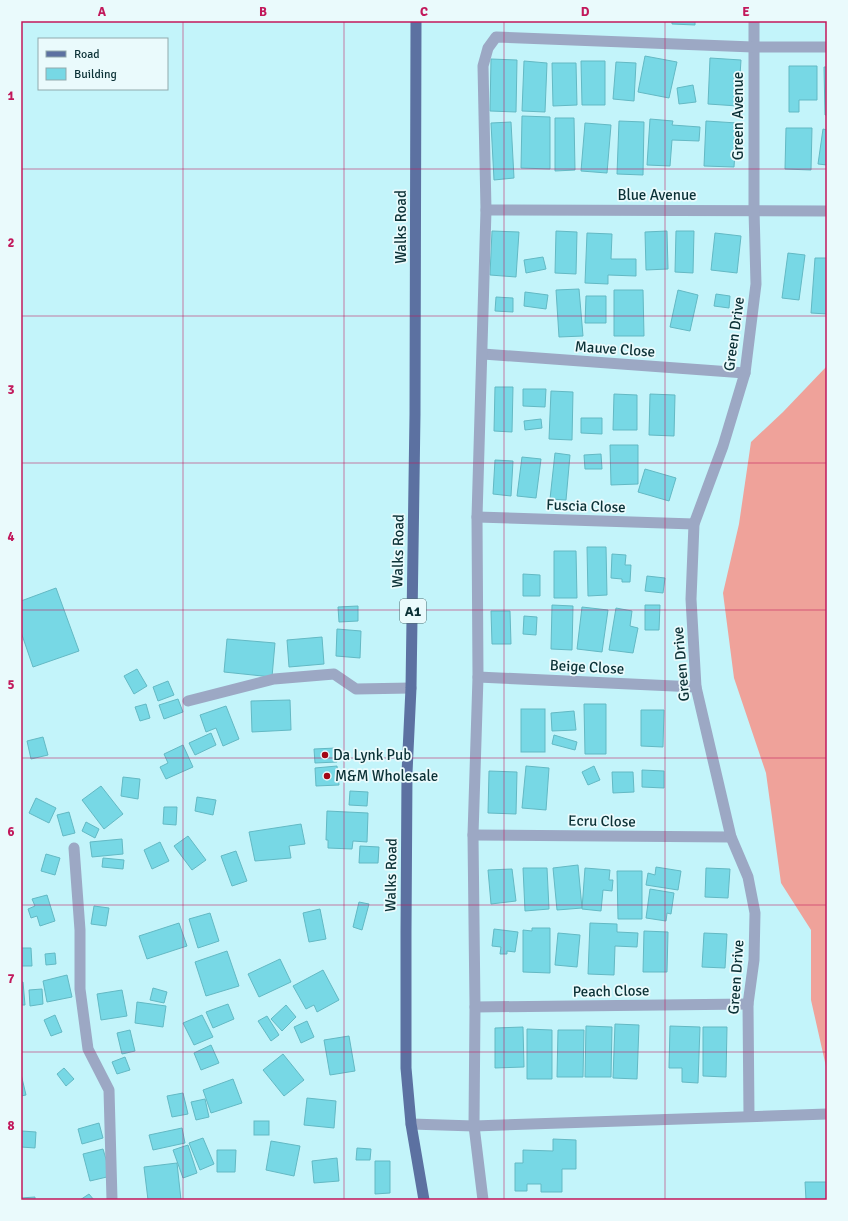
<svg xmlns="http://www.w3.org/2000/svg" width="848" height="1221" font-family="Signika,sans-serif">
	<rect width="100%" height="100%" fill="#c3f4fa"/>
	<!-- forest -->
	<polygon fill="#efa29a" points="827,366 827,1071 811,1000 811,930 781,883 766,773 734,678 723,593 739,524 751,442 783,412"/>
	<!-- building -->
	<g fill="#77d8e5" stroke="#63b9c4">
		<polygon points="672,21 695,21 695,25 672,24"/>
		<polygon points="645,56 677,62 669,98 638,92"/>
		<polygon points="710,58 741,60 738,106 708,104"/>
		<polygon points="491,59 517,60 516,112 490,111"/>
		<polygon points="524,61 547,63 545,112 522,111"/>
		<polygon points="581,61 605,61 605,105 582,105"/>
		<polygon points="616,62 636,63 634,101 613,99"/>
		<polygon points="552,63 576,63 577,105 553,106"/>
		<polygon points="789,66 817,66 817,100 799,100 799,112 789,112"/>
		<polygon points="824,67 827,67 827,115 825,115"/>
		<polygon points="693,85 696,102 679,104 677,88"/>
		<polygon points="522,116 550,117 550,169 521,168"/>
		<polygon points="555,118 574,118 575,170 555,171"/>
		<polygon points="650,119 673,121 672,125 700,127 699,141 672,140 670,166 647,165"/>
		<polygon points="619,121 644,122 643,175 617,174"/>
		<polygon points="706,121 737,123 734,167 704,166"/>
		<polygon points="511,122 514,178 494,180 491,123"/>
		<polygon points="585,123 611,125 607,173 581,171"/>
		<polygon points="786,128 812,128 811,170 785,169"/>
		<polygon points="823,129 827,130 827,165 818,164"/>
		<polygon points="492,231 519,232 516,277 490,275"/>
		<polygon points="556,231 577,232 576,274 555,273"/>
		<polygon points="667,231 668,269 646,270 645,232"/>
		<polygon points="676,231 694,231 693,273 675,272"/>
		<polygon points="587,233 612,234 611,259 636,259 636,276 608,275 608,284 585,283"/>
		<polygon points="715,233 741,236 737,273 711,270"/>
		<polygon points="788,253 805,255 799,300 782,298"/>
		<polygon points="543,257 546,269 526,273 524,260"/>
		<polygon points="815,258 827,258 827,314 811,313"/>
		<polygon points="579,289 583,336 559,337 556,290"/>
		<polygon points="614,290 643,290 644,336 614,336"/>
		<polygon points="678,290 698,295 690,331 670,327"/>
		<polygon points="525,292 548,295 546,309 524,306"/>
		<polygon points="716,294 730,296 729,308 714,306"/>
		<polygon points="586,296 606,296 606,323 585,323"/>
		<polygon points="496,297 513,298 513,312 495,311"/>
		<polygon points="495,387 513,387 512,432 494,431"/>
		<polygon points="523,389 546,389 545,407 523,406"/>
		<polygon points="551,391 573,392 572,440 549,439"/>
		<polygon points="614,394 637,395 637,430 613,430"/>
		<polygon points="650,394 675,395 674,436 649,435"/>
		<polygon points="581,418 602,418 602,434 581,433"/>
		<polygon points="541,419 542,428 525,430 524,421"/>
		<polygon points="610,445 638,445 638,484 611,485"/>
		<polygon points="555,453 570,455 566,500 550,499"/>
		<polygon points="601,454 602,469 585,469 584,455"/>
		<polygon points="522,457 541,459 536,498 517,496"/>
		<polygon points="495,460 513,461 511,496 493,494"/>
		<polygon points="645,469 676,478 669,501 638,492"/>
		<polygon points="587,547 606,547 607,595 588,596"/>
		<polygon points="554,551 576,551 577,598 554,598"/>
		<polygon points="612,554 626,555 625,565 631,565 630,582 622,582 622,579 611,578"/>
		<polygon points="523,574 540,575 540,596 523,596"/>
		<polygon points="647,576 665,578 663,593 645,591"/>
		<polygon points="56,588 79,651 33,667 21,632 21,601"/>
		<polygon points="552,605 573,606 572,650 551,649"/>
		<polygon points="645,605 660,605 659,630 645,630"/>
		<polygon points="358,606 358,621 339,622 338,607"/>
		<polygon points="582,607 608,610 602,652 577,649"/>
		<polygon points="616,608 632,611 630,626 638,628 633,653 609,650"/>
		<polygon points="491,611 510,611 511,644 492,644"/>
		<polygon points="524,616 537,617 536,635 523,634"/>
		<polygon points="337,629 361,631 360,658 336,656"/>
		<polygon points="322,637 324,664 289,667 287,640"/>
		<polygon points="227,639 275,643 272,677 224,672"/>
		<polygon points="137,669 147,686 134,694 124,676"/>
		<polygon points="168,681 174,695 158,701 153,687"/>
		<polygon points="178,699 183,712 164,719 159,705"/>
		<polygon points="290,700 291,730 252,732 251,701"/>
		<polygon points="146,704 150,718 140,721 135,707"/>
		<polygon points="584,704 606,704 606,754 585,754"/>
		<polygon points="226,706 239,739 223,746 216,728 206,732 200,715"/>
		<rect x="521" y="709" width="24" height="43"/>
		<polygon points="641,710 664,710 663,747 641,746"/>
		<polygon points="574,711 576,730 552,731 551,713"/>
		<polygon points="211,733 216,745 195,755 189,743"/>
		<polygon points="554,735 577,742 575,750 552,744"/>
		<polygon points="43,737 48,755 31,759 27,741"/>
		<polygon points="183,745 193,767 166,779 160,767 168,763 164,754"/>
		<polygon points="336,748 337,762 315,763 314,749"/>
		<polygon points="337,766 339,785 316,786 315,768"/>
		<polygon points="526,766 549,768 546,810 522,808"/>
		<polygon points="594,766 600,780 588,785 582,772"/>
		<polygon points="642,770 664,771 664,788 642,787"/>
		<polygon points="489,771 517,772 516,814 488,813"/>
		<polygon points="612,772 633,772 634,792 613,793"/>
		<polygon points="123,777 140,779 138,799 121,796"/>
		<polygon points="101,786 123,814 104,829 82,800"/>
		<polygon points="350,791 368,792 367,806 349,805"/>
		<polygon points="197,797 216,800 213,815 195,811"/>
		<polygon points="36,798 56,808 49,823 29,813"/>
		<polygon points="164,807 177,807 176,825 163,824"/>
		<polygon points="327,811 368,813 367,842 353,841 352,849 328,848 328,840 326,840"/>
		<polygon points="69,812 75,833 63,836 57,815"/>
		<polygon points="86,822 99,829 95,838 82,831"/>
		<polygon points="301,824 305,844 289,846 291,858 255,861 249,832"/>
		<polygon points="188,836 206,860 192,870 174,846"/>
		<polygon points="122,839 123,854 92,857 90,842"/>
		<polygon points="160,842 169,861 152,869 144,850"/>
		<polygon points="360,846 379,847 378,863 359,863"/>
		<polygon points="236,851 247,881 232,886 221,856"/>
		<polygon points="46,854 60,858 55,875 41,871"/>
		<polygon points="103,858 124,860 123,869 102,867"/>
		<polygon points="578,865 582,908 557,910 553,868"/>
		<polygon points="656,867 681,871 678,890 646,885 648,873 655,875"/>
		<polygon points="523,868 547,868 549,909 525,911"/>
		<polygon points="585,868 610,870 609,880 613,880 612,891 603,890 601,911 582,909"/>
		<polygon points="706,868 730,869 728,898 705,897"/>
		<polygon points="512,869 516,901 491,904 488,870"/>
		<polygon points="617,871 642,871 642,919 618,919"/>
		<polygon points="650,889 674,893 671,914 667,913 666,921 646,918"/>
		<polygon points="47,895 55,921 40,926 37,916 31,918 28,909 35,906 32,899"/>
		<polygon points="359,902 369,904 362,930 353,927"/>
		<polygon points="94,906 109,908 106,926 91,924"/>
		<polygon points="320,909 326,939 309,942 303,913"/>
		<polygon points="210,913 219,941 198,948 189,919"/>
		<polygon points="179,923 187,946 147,959 139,936"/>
		<polygon points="590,923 617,924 617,932 638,933 637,947 615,946 614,975 588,974"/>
		<polygon points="532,928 550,928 550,973 523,972 523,930 532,931"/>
		<polygon points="494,929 518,932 515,952 507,951 507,954 500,954 501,947 492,946"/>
		<polygon points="644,931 668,932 667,972 643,972"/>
		<polygon points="558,933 580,935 577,967 555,965"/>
		<polygon points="704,933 727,934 725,968 702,967"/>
		<polygon points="21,948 31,948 32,966 21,966"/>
		<polygon points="227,951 239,986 206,996 195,962"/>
		<polygon points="55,953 56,964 46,965 45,954"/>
		<polygon points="280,959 291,982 259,997 248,974"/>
		<polygon points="323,970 339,1000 317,1012 314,1005 306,1009 293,986"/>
		<polygon points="67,975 72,997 47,1002 43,981"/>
		<polygon points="21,982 23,982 25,1005 21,1005"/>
		<polygon points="153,988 167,992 164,1003 150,1000"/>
		<polygon points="42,989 43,1004 30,1006 29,990"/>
		<polygon points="122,990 127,1016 101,1020 97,994"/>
		<polygon points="137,1002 166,1006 163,1027 135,1023"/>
		<polygon points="228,1004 234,1019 213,1028 206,1012"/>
		<polygon points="286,1005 296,1017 282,1031 271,1019"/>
		<polygon points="55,1015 62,1032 51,1036 44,1020"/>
		<polygon points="202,1015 213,1037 194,1045 183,1023"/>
		<polygon points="267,1016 279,1035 271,1041 258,1021"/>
		<polygon points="307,1021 314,1037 301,1043 294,1027"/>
		<polygon points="615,1024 639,1025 637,1079 613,1078"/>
		<polygon points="586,1026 612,1027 611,1077 585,1077"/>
		<polygon points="670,1026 700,1027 698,1083 682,1082 682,1068 669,1068"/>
		<polygon points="523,1027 524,1067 495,1068 495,1028"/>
		<polygon points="703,1027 727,1027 726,1077 703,1076"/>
		<polygon points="527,1029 552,1030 552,1079 527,1079"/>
		<polygon points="130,1030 135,1051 122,1054 117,1033"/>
		<polygon points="558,1030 584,1030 583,1077 557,1077"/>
		<polygon points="349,1036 355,1071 330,1075 324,1040"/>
		<polygon points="211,1045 219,1063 201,1070 194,1053"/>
		<polygon points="283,1054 304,1080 284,1096 263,1070"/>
		<polygon points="125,1057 130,1070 117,1074 112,1062"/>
		<polygon points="64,1068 74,1079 66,1086 57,1074"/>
		<polygon points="21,1074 26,1095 21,1096"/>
		<polygon points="233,1079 242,1103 211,1113 203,1090"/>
		<polygon points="183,1093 188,1114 172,1117 167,1096"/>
		<polygon points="307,1098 336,1101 334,1128 304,1125"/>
		<polygon points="205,1099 209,1117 196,1120 191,1102"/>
		<rect x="254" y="1121" width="15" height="14"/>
		<polygon points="99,1123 103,1138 82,1144 78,1129"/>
		<polygon points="182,1128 185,1143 153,1150 149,1135"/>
		<polygon points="22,1131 36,1132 35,1148 21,1147"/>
		<polygon points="203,1138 214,1164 200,1170 189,1143"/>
		<polygon points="553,1139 576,1140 576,1169 562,1169 562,1192 541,1192 541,1184 527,1184 527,1191 515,1191 515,1163 523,1163 523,1150 553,1151"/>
		<polygon points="271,1141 300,1146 294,1176 266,1170"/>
		<polygon points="188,1145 197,1173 183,1178 173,1150"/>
		<polygon points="357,1148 371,1149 370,1160 356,1160"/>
		<polygon points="103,1149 111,1176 90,1181 83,1154"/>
		<polygon points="217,1150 236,1150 235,1172 217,1172"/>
		<polygon points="337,1158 339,1181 314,1183 312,1161"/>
		<polygon points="375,1161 390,1161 390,1193 375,1194"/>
		<polygon points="177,1163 181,1200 148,1200 144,1167"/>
		<polygon points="805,1182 827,1182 827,1200 806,1200"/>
		<polygon points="89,1194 94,1200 80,1200"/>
		<polygon points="35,1197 35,1200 21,1200 21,1198"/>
	</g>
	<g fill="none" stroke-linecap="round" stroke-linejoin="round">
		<!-- minor -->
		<g stroke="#9ca8c4" stroke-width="11">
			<polyline points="486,210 827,211"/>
			<polyline points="483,354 745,373"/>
			<polyline points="477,517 694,524"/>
			<polyline points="478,677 696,687"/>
			<polyline points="188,701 274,679 334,674 356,689 411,688"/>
			<polyline points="473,835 731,837"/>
			<polyline points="74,848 80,930 80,989 88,1049 109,1090 112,1200"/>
			<polyline points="475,1007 748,1004"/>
			<polyline points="749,1116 748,1004 754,960 755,913 748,877 731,837 696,687 691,599 694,524 723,446 745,373 756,284 754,210 754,21"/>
			<polyline points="411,1124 474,1126 827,1114"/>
			<polyline points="483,1200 474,1126 475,1007 473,835 478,677 477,517 486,210 483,66 488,48 496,37 753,47 827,47"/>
		</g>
		<!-- primary -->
		<polyline stroke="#5c71a1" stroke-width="11" points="416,21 415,414 411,688 407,773 406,932 406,1068 411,1124 424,1200"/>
	</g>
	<!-- grid -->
	<path fill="none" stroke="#c2185b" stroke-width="1" stroke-opacity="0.55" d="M183,21V1200M344,21V1200M504,21V1200M665,21V1200M21,169H827M21,316H827M21,463H827M21,610H827M21,758H827M21,905H827M21,1052H827"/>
	<!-- markers -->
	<g fill="#a30815" stroke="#eafafc" stroke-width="1.5">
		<circle cx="325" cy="755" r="4"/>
		<circle cx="327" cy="776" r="4"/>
	</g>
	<g text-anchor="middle" stroke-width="3.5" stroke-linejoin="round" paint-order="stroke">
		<!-- shield labels -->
		<rect fill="#eafafc" stroke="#4e6d71" stroke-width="1" x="400" y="599" width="26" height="24" rx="3"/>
		<g font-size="14" font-weight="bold" fill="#0b3136">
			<text x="413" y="616">A1</text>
		</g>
		<!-- street labels -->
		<g font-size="15" fill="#0b3136" stroke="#eafafc">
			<text transform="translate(738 116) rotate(-90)" y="5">Green Avenue</text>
			<text x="657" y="200">Blue Avenue</text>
			<text transform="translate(401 227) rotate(-90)" y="5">Walks Road</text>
			<text transform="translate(734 334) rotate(-82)" y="5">Green Drive</text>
			<text transform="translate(615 349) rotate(4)" y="5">Mauve Close</text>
			<text transform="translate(586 506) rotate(2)" y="5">Fuscia Close</text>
			<text transform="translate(398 551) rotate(-89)" y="5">Walks Road</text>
			<text transform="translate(681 664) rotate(-95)" y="5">Green Drive</text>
			<text transform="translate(587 667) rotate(3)" y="5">Beige Close</text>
			<text transform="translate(602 821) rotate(1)" y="5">Ecru Close</text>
			<text transform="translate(391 875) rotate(-89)" y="5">Walks Road</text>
			<text transform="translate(736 977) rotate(-86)" y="5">Green Drive</text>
			<text transform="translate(611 991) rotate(-1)" y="5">Peach Close</text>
		</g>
		<!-- poi labels -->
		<g font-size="15" fill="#0b3136" stroke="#eafafc" text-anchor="start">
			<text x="333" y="760">Da Lynk Pub</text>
			<text x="335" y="781">M&amp;M Wholesale</text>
		</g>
	</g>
	<!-- border -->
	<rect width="848" height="1221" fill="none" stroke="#eafafc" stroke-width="44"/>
	<!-- legend -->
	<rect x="38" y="38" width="130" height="52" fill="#eafafc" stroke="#91aaad"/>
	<rect x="46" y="51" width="20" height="6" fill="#5c71a1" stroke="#91aaad"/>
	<text x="74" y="58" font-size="12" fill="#0b3136">Road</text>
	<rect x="46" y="68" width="20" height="12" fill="#77d8e5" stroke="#91aaad"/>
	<text x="74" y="78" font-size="12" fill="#0b3136">Building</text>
	<rect x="22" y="22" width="804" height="1177" fill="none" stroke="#c2185b" stroke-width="1.5"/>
	<g font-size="13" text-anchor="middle" font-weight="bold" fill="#c2185b">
		<text x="102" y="16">A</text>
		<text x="263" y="16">B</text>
		<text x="424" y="16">C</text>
		<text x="585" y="16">D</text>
		<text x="746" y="16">E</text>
		<text x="11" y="100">1</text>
		<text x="11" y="247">2</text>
		<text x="11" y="394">3</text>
		<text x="11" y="541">4</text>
		<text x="11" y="689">5</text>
		<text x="11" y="836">6</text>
		<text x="11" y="983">7</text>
		<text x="11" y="1130">8</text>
	</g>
</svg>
